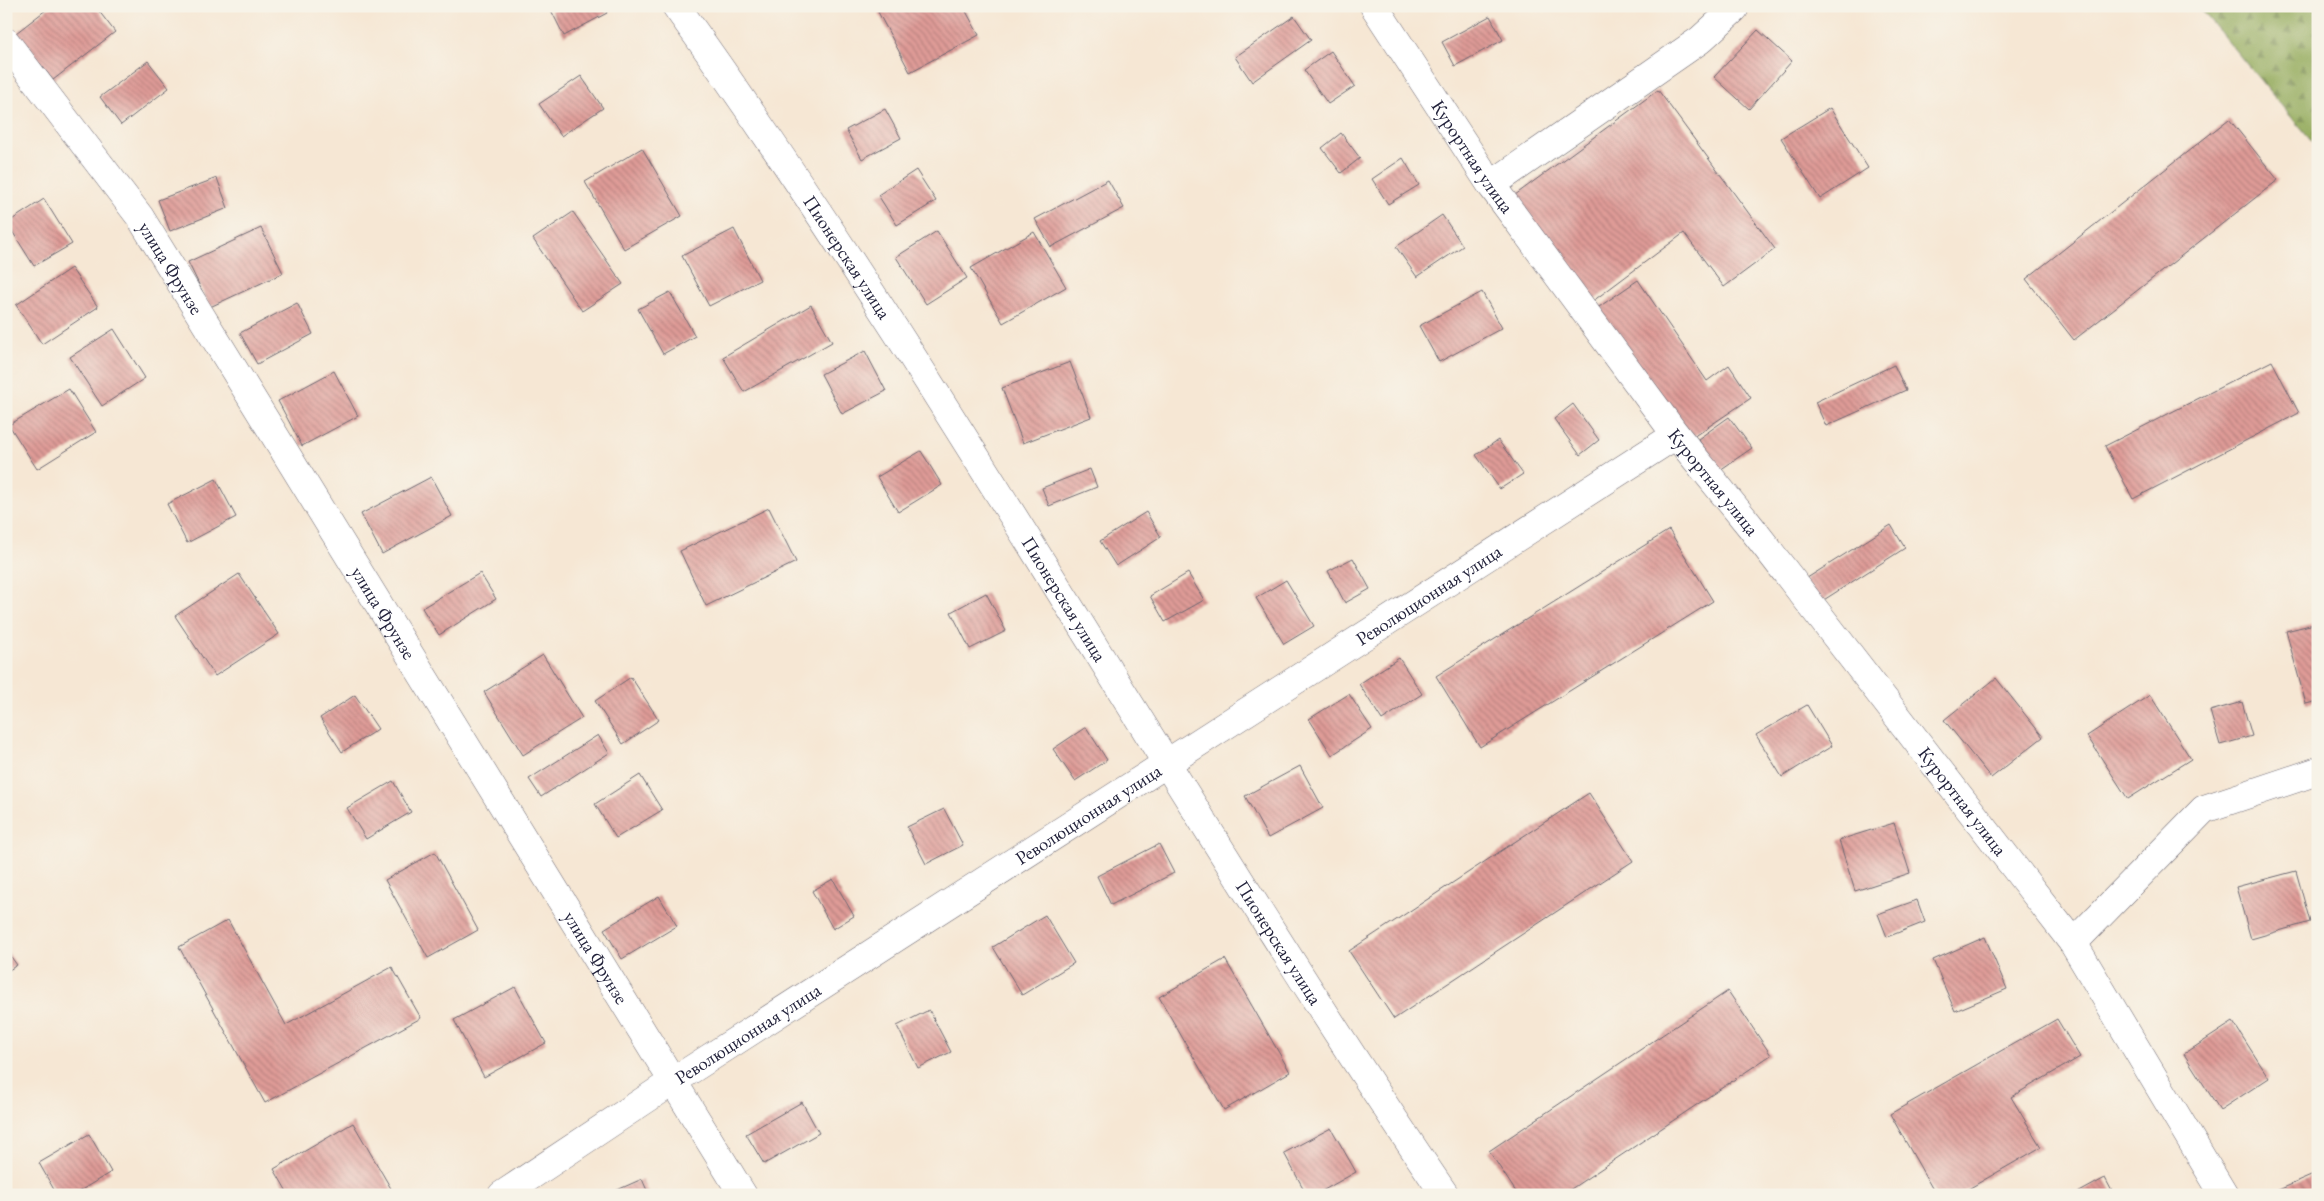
<svg xmlns="http://www.w3.org/2000/svg" width="2324" height="1201" font-family="'EB Garamond',serif">
	<defs>
		<pattern id="forest-firs" width="22" height="20" patternUnits="userSpaceOnUse" patternTransform="scale(1.25)"><rect width="22" height="20" fill="#95ac5e"/><path d="M5 1l3.5 6h-7zM16 11l3.5 6h-7z" fill="#798c4f"/></pattern>
		<pattern id="building-back-hatch" width="6" height="6" patternUnits="userSpaceOnUse" patternTransform="scale(1.25)"><rect width="6" height="6" fill="#df9b97"/><path d="M-1 5l2 2M0 0l6 6M5-1l2 2" fill="none" stroke="#b47e7c"/></pattern>
	</defs>
	<rect width="100%" height="100%" fill="#f7f3e8"/>
	<filter id="ink" filterUnits="userSpaceOnUse"><feTurbulence type="fractalNoise" baseFrequency=".02" numOctaves="2"/><feDisplacementMap in="SourceGraphic" scale="10" xChannelSelector="R" yChannelSelector="G"/><feConvolveMatrix kernelMatrix="1 2 1 2 8 2 1 2 1" color-interpolation-filters="sRGB"/></filter>
	<filter id="wash" filterUnits="userSpaceOnUse"><feTurbulence type="fractalNoise" baseFrequency=".0096" numOctaves="4" result="noise"/><feDisplacementMap in="SourceGraphic" scale="20" xChannelSelector="R" yChannelSelector="G"/><feGaussianBlur stdDeviation="1.12" result="paint"/><feColorMatrix in="noise" values="0 0 0 0 0 0 0 0 0 0 0 0 0 0 0 0 0 1.4 0 .05"/><feComposite in="paint" operator="in"/></filter>
	<g filter="url(#wash)">
		<rect width="100%" height="100%" fill="#f6e7d4"/>
		<!-- forest -->
		<polygon fill="url(#forest-firs)" stroke="#5c674c" points="2198,6 2318,6 2318,149"/>
		<g id="blocks">
			<!-- building -->
			<g fill="url(#building-back-hatch)">
				<polygon points="51,6 95,6 115,32 53,80 16,33"/>
				<polygon points="558,6 603,6 607,13 564,36 551,10"/>
				<polygon points="889,6 963,6 979,35 910,72 878,12"/>
				<polygon points="1294,16 1311,40 1252,82 1235,57"/>
				<polygon points="1490,16 1503,40 1455,66 1442,42"/>
				<polygon points="1758,30 1792,61 1749,109 1714,77"/>
				<polygon points="1331,51 1355,86 1328,104 1304,70"/>
				<polygon points="148,61 169,88 121,125 100,97"/>
				<polygon points="581,76 603,108 561,136 539,104"/>
				<polygon points="1658,90 1775,249 1724,287 1684,233 1589,304 1511,198"/>
				<polygon points="1830,108 1868,168 1820,199 1781,138"/>
				<polygon points="885,109 901,138 862,159 846,130"/>
				<polygon points="2229,119 2278,180 2074,340 2026,279"/>
				<polygon points="1341,133 1360,158 1341,173 1322,148"/>
				<polygon points="642,148 682,216 624,249 585,182"/>
				<polygon points="1403,158 1419,185 1388,204 1372,179"/>
				<polygon points="916,170 936,201 897,225 878,195"/>
				<polygon points="217,178 228,208 170,231 158,200"/>
				<polygon points="1108,180 1124,208 1051,247 1035,219"/>
				<polygon points="44,199 72,244 34,266 7,223"/>
				<polygon points="573,212 623,284 582,311 533,239"/>
				<polygon points="1442,215 1463,246 1417,277 1396,247"/>
				<polygon points="261,228 283,273 210,307 188,262"/>
				<polygon points="734,229 760,280 709,306 682,256"/>
				<polygon points="937,231 967,278 926,304 896,257"/>
				<polygon points="1034,232 1066,287 1003,323 971,268"/>
				<polygon points="71,268 98,307 42,344 16,305"/>
				<polygon points="1638,280 1707,381 1729,365 1751,398 1687,441 1596,309"/>
				<polygon points="670,292 695,336 663,354 638,309"/>
				<polygon points="1482,292 1502,328 1439,362 1419,326"/>
				<polygon points="297,303 313,334 257,364 240,333"/>
				<polygon points="811,305 832,342 744,392 723,357"/>
				<polygon points="114,329 145,378 102,406 70,357"/>
				<polygon points="865,351 886,391 842,414 821,374"/>
				<polygon points="2272,361 2299,413 2133,499 2105,446"/>
				<polygon points="1070,362 1091,417 1023,443 1002,388"/>
				<polygon points="1894,365 1906,390 1826,426 1815,402"/>
				<polygon points="334,371 358,416 302,446 278,401"/>
				<polygon points="69,389 96,432 37,469 9,425"/>
				<polygon points="1573,404 1599,440 1580,455 1554,419"/>
				<polygon points="1729,417 1752,448 1720,470 1698,439"/>
				<polygon points="1498,440 1523,474 1500,489 1476,455"/>
				<polygon points="921,451 942,485 898,512 877,477"/>
				<polygon points="1090,469 1097,487 1049,506 1042,488"/>
				<polygon points="431,477 452,516 382,554 361,514"/>
				<polygon points="216,479 236,517 187,543 167,504"/>
				<polygon points="769,508 796,562 706,606 680,551"/>
				<polygon points="1146,512 1161,537 1116,566 1100,541"/>
				<polygon points="1891,525 1905,548 1819,603 1804,580"/>
				<polygon points="1669,530 1713,601 1480,747 1436,676"/>
				<polygon points="1353,558 1370,589 1345,603 1328,571"/>
				<polygon points="480,573 496,599 439,635 422,608"/>
				<polygon points="1188,573 1204,600 1165,622 1150,596"/>
				<polygon points="239,574 279,634 215,676 175,616"/>
				<polygon points="1286,580 1314,626 1284,644 1256,598"/>
				<polygon points="986,593 1006,631 970,649 951,612"/>
				<polygon points="2318,623 2318,701 2306,704 2286,631"/>
				<polygon points="543,655 582,718 523,755 484,692"/>
				<polygon points="1399,658 1422,694 1382,720 1359,684"/>
				<polygon points="631,677 659,720 623,744 595,701"/>
				<polygon points="1996,678 2043,737 1991,778 1944,720"/>
				<polygon points="1349,694 1372,729 1332,755 1309,719"/>
				<polygon points="355,695 378,729 342,752 320,718"/>
				<polygon points="2150,695 2191,759 2128,799 2087,736"/>
				<polygon points="2242,702 2252,736 2220,745 2210,711"/>
				<polygon points="1807,705 1832,746 1782,777 1756,735"/>
				<polygon points="1086,727 1107,760 1075,781 1053,749"/>
				<polygon points="598,735 609,753 541,797 529,779"/>
				<polygon points="1300,766 1323,808 1268,838 1245,796"/>
				<polygon points="640,775 662,810 616,838 595,804"/>
				<polygon points="393,781 411,812 366,839 347,808"/>
				<polygon points="1589,793 1633,861 1394,1019 1349,951"/>
				<polygon points="944,809 963,845 926,864 907,827"/>
				<polygon points="1894,823 1910,873 1855,891 1839,840"/>
				<polygon points="1159,844 1174,873 1111,905 1097,876"/>
				<polygon points="435,852 478,930 428,958 385,880"/>
				<polygon points="2296,871 2310,922 2251,939 2236,887"/>
				<polygon points="833,879 854,916 833,929 812,891"/>
				<polygon points="659,896 677,926 622,959 604,929"/>
				<polygon points="1917,900 1925,922 1887,937 1878,914"/>
				<polygon points="1045,915 1074,963 1022,995 993,947"/>
				<polygon points="228,920 286,1025 392,967 421,1018 265,1103 179,947"/>
				<polygon points="1985,937 2007,989 1955,1011 1933,960"/>
				<polygon points="6,950 17,965 6,972"/>
				<polygon points="1225,959 1290,1072 1224,1110 1159,997"/>
				<polygon points="515,987 546,1043 484,1077 454,1020"/>
				<polygon points="1728,991 1771,1055 1562,1195 1518,1195 1489,1151"/>
				<polygon points="929,1010 951,1052 918,1068 897,1026"/>
				<polygon points="2057,1019 2080,1057 2011,1097 2041,1147 1958,1195 1936,1195 1890,1114"/>
				<polygon points="2233,1022 2269,1078 2220,1110 2184,1054"/>
				<polygon points="802,1102 819,1133 764,1164 746,1134"/>
				<polygon points="353,1123 393,1192 388,1195 289,1195 274,1169"/>
				<polygon points="1331,1128 1356,1172 1315,1195 1307,1195 1284,1153"/>
				<polygon points="89,1134 111,1172 73,1195 57,1195 39,1163"/>
				<polygon points="2318,1173 2318,1195 2267,1195"/>
				<polygon points="2105,1178 2114,1195 2074,1195"/>
				<polygon points="642,1179 649,1195 606,1195"/>
			</g>
		</g>
	</g>
	<g filter="url(#ink)">
		<use href="#blocks" fill-opacity="0" stroke="#6c6771" stroke-width="1"/>
		<g fill="none" stroke-linecap="round" stroke-linejoin="round">
			<!-- minor casing -->
			<g stroke="#6c6771" stroke-width="29">
				<g id="minor">
					<path id="s1" d="M676,6C952,390 1179,805 1445,1195"/>
					<path id="s2" d="M1374,6L1491,185L1676,435L1750,526L2073,943L2224,1195"/>
					<path id="s3" d="M6,42L140,217L743,1195"/>
					<polyline points="1491,185 1700,40 1734,9 1733,6"/>
					<polyline points="2073,943 2204,809 2318,771"/>
					<path id="s4" d="M502,1195L672,1082L1676,435"/>
				</g>
			</g>
			<!-- minor -->
			<use href="#minor" stroke="#fff" stroke-width="28"/>
		</g>
	</g>
	<g text-anchor="middle" stroke-width="4" stroke-linejoin="round" paint-order="stroke">
		<!-- street labels -->
		<g font-size="19" fill="#22223b" stroke="#f7f3e8">
			<text dy="7" stroke="none"><textPath href="#s2" startOffset="180">Курортная улица</textPath></text>
			<text dy="7" stroke="none"><textPath href="#s1" startOffset="304">Пионерская улица</textPath></text>
			<text dy="7" stroke="none"><textPath href="#s3" startOffset="280">улица Фрунзе</textPath></text>
			<text dy="7" stroke="none"><textPath href="#s2" startOffset="585">Курортная улица</textPath></text>
			<text dy="7" stroke="none"><textPath href="#s4" startOffset="1104">Революционная улица</textPath></text>
			<text dy="7" stroke="none"><textPath href="#s1" startOffset="709">Пионерская улица</textPath></text>
			<text dy="7" stroke="none"><textPath href="#s3" startOffset="685">улица Фрунзе</textPath></text>
			<text dy="7" stroke="none"><textPath href="#s2" startOffset="990">Курортная улица</textPath></text>
			<text dy="7" stroke="none"><textPath href="#s4" startOffset="699">Революционная улица</textPath></text>
			<text dy="7" stroke="none"><textPath href="#s1" startOffset="1114">Пионерская улица</textPath></text>
			<text dy="7" stroke="none"><textPath href="#s3" startOffset="1090">улица Фрунзе</textPath></text>
			<text dy="7" stroke="none"><textPath href="#s4" startOffset="294">Революционная улица</textPath></text>
		</g>
	</g>
	<!-- margin -->
	<rect width="2324" height="1201" fill="none" stroke="#f7f3e8" stroke-width="25"/>
</svg>
